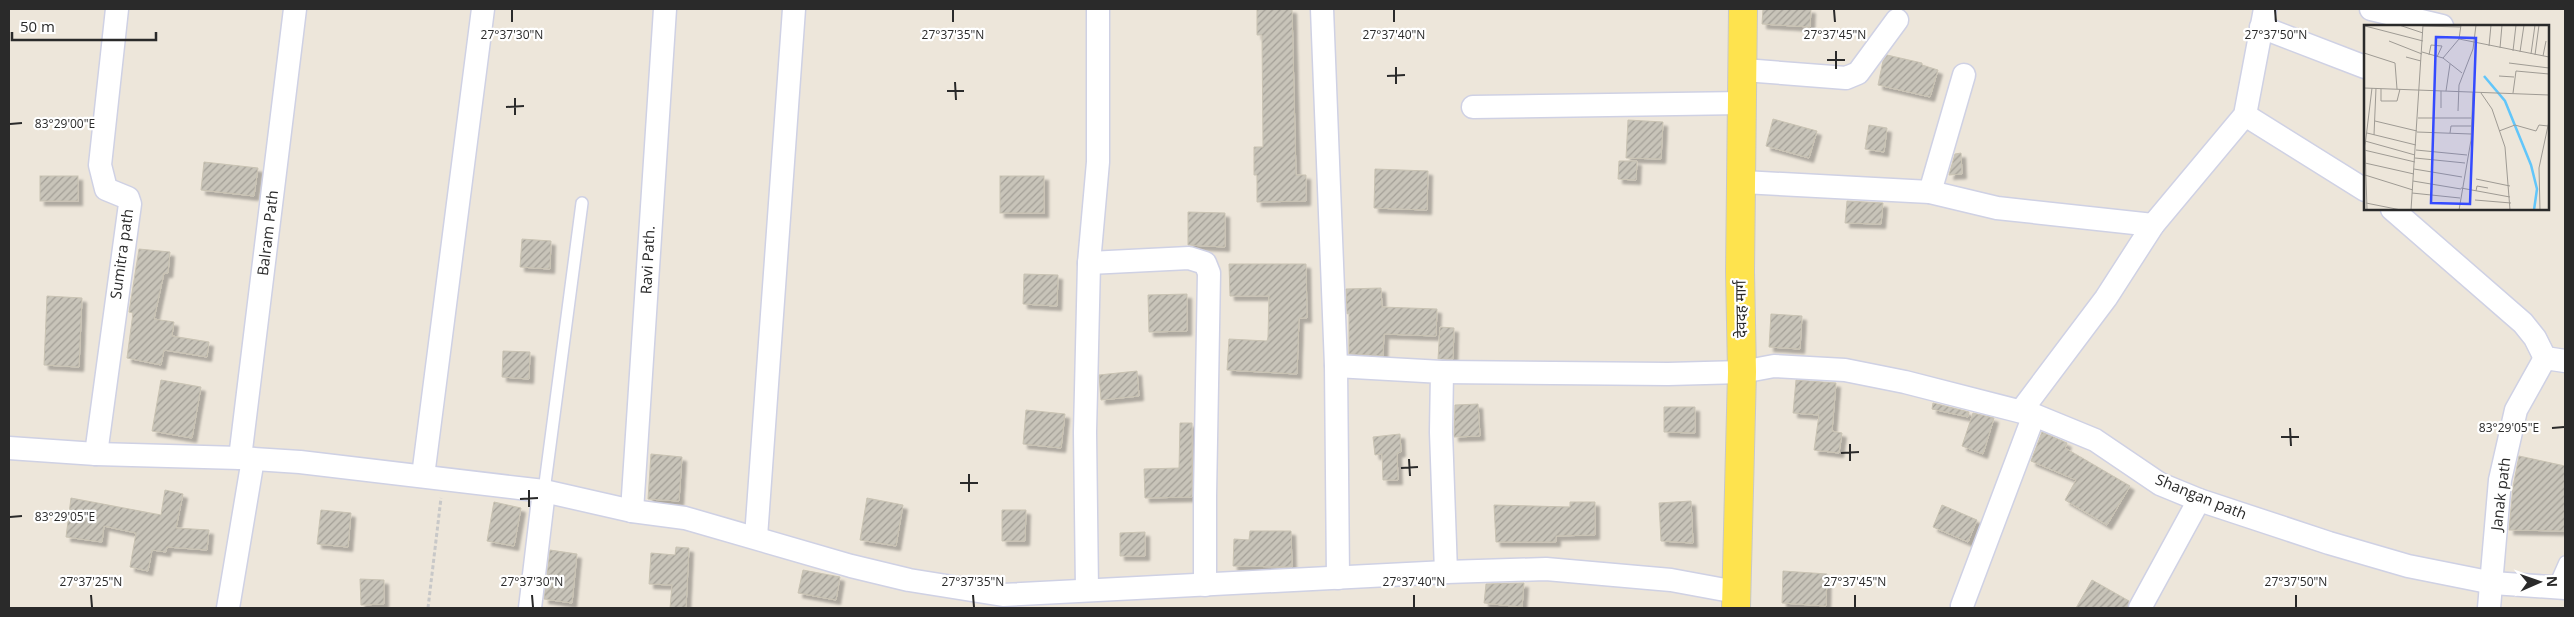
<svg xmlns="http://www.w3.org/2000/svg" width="2574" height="617" font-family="'Open Sans','Noto Sans Devanagari',sans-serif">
	<defs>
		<pattern id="building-hatch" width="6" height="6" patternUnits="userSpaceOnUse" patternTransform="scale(1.25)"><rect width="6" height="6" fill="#c8c4b9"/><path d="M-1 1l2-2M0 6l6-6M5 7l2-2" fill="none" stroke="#a39f97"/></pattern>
		<filter id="shadow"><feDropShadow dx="4.5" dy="4.5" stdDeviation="1" flood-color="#0004"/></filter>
	</defs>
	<rect width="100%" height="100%" fill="#ede6da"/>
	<!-- building -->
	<g fill="url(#building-hatch)" stroke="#c9c3b3" filter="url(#shadow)">
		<polygon points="1257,9 1292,9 1296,175 1306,175 1306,201 1257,202 1257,175 1254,175 1254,147 1263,147 1262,35 1257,35"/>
		<polygon points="1763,9 1811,9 1810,27 1762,24"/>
		<polygon points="1887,55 1922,63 1922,65 1938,70 1930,97 1878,85 1883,61"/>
		<polygon points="1773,119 1817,131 1809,158 1766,146"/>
		<polygon points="1628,120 1663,122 1661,159 1626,158"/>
		<polygon points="1869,125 1887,128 1884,152 1865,149"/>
		<polygon points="1961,153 1962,174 1949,175 1955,154"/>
		<polygon points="1619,161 1637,161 1636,180 1618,179"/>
		<polygon points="204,162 258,168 254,196 201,190"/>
		<polygon points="1375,169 1428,171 1427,210 1374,208"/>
		<rect x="40" y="176" width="38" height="25"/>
		<rect x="1000" y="176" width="44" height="37"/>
		<polygon points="1847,201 1883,203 1881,224 1845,223"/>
		<polygon points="1188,212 1225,213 1225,247 1188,245"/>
		<polygon points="522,239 551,241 550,269 520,267"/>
		<polygon points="139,249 170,252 168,273 164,273 154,319 174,322 172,336 209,342 207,357 164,350 161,365 127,358 133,313 129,312"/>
		<polygon points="1229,264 1306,264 1307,318 1299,318 1297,374 1227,370 1229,339 1267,341 1268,337 1269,296 1230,296"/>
		<polygon points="1024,274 1058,275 1057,306 1023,304"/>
		<polygon points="1381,288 1382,307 1437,309 1436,336 1384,334 1383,356 1349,354 1349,313 1347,314 1346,289"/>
		<polygon points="1187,294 1187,331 1149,332 1148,295"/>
		<polygon points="47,296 82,298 79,367 44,365"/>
		<polygon points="1771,314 1802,316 1800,349 1769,347"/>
		<polygon points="1440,327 1454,328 1453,359 1438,359"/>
		<polygon points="503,351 530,352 529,379 502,377"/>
		<polygon points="1137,371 1139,396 1101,400 1099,375"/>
		<polygon points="161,380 201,387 192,438 152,431"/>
		<polygon points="1796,380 1836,383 1832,431 1842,433 1839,453 1814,450 1819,415 1793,413"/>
		<polygon points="1933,403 1969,412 1968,417 1932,409"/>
		<polygon points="1478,404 1480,436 1454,437 1455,405"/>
		<polygon points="1664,407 1695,407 1695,433 1664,432"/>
		<polygon points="1026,410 1065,414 1061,448 1023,444"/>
		<polygon points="1973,413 1994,418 1983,454 1962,446"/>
		<polygon points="1180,423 1192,423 1192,497 1145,498 1144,469 1179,468"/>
		<polygon points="2042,432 2067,443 2065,448 2130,486 2107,525 2065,500 2076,480 2031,461"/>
		<polygon points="1400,434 1401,452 1397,453 1398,480 1383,480 1382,454 1375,455 1373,437"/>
		<polygon points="651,454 682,457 679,501 648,499"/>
		<polygon points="2519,456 2565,466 2565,531 2509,530 2513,487"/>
		<polygon points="165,490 183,494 176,528 209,530 207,550 167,547 166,552 152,550 148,571 130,567 136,533 104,526 102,542 66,537 71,498 161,515"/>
		<polygon points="867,498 903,505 896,546 860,540"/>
		<polygon points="1691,501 1693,543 1661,541 1659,503"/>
		<polygon points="494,502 521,508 514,546 487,541"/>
		<polygon points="1570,502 1595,502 1595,535 1556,536 1556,542 1496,542 1494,505 1570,507"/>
		<polygon points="1942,505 1977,520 1968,542 1933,527"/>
		<polygon points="321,510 351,513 348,547 317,544"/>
		<polygon points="1002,510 1026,510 1025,541 1002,541"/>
		<polygon points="1250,531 1291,531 1292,567 1233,566 1234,539 1249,540"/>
		<polygon points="1145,532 1145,556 1120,556 1120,533"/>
		<polygon points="676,547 689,548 686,608 670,608 672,585 649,584 651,553 675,555"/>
		<polygon points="550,550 577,554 572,603 544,599"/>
		<polygon points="803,570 840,577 836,600 798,593"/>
		<polygon points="1783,571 1827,574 1826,606 1782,603"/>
		<polygon points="360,579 384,580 384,604 361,605"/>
		<polygon points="2092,580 2129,601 2127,608 2076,608"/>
		<polygon points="1524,583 1522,607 1484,603 1486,584"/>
	</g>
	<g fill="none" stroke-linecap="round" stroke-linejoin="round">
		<!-- lane casing -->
		<g stroke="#cfd1e4" stroke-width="14">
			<g id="lane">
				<polyline points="544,491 582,203"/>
				<polyline points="2554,587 2565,562"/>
			</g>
		</g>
		<!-- street casing -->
		<g stroke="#cfd1e4" stroke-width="25">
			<g id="street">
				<polyline points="1322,9 1336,366 1338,578"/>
				<polyline points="2371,9 2442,26"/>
				<polyline points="2261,27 2365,67"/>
				<polyline points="1744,70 1846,78 1858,73 1897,20"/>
				<polyline points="1473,107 1743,103"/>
				<polyline points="2245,115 2365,190"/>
				<polyline points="1743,182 1930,192 1997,208 2153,225"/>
				<polyline points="1930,192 1964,75"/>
				<polyline points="2392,209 2523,323 2535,338 2545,358"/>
				<polyline points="1089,263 1189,258 1205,263 1209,273 1205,496 1205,585"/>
				<polyline points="2545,358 2565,361"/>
				<polyline points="1336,366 1442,372 1441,432 1446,572"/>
				<polyline points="1442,372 1668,374 1742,372 1774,366 1845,370 1905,382 2034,415 2095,440 2160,484 2199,500 2329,543 2408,566 2493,583 2565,588"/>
				<polyline points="2021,411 2106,298 2153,225 2245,115 2265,9"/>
				<polyline points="9,448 96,454 240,458 300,462 544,491 632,511 685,518 851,566 909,580 1003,595 1446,572 1546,569 1671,580 1736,592"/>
				<polyline points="96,454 130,204 128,198 106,189 100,165 117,9"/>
				<polyline points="240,458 295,9"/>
				<polyline points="423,476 483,9"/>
				<polyline points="632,511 665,9"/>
				<polyline points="756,537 794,9"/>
				<polyline points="1087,590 1085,432 1089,263 1098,162 1098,9"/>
				<polyline points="1962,606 2034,415"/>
				<polyline points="228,608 253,459"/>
				<polyline points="530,608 544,491"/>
				<polyline points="2140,608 2199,500"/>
				<polyline points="2489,608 2500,480 2516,410 2545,358"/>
			</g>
		</g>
		<!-- primary casing -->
		<g stroke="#c8c8c8" stroke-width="30">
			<polyline id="primary" points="1736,608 1742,372 1740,272 1743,9"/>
		</g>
		<!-- path -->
		<polyline stroke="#c8c8c8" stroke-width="3" stroke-dasharray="4 2.5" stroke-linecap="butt" points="428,608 441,498"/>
		<!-- lane -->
		<use href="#lane" stroke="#fff" stroke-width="11"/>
		<!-- street -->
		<use href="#street" stroke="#fff" stroke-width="22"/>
		<!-- primary -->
		<use href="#primary" stroke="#fee34e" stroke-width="28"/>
	</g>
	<!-- ticks -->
	<path fill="none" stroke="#2a2a2a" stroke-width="2" d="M512,10V22M953,10V22M1394,10V22M1834,10L1835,22M2275,10L2276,22M1836,51V69M1827,60H1845M1396,67V84M1387,76L1405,75M955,82L956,100M947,91H964M515,98V115M506,107L524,106M10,124L22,123M2290,428L2291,446M2552,428L2564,427M2281,437H2299M1850,444V461M1841,453L1859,452M1409,459L1410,476M1401,468L1418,467M969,474V492M960,483H978M529,490V507M520,499L538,498M10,517L22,516M91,595L92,607M532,595L533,607M973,595L974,607M1414,595V607M1855,595V607M2296,595V607"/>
	<g text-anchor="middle" stroke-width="4.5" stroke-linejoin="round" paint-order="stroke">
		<!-- street labels -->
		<g font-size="15" fill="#2a2a2a" stroke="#fff">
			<text transform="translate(268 233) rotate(-83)" y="5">Balram Path</text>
			<text transform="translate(122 254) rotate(-82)" y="5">Sumitra path</text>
			<text transform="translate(648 260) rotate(-87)" y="5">Ravi Path.</text>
			<text transform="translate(1741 309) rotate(-91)" y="5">देवदह मार्ग</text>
			<text transform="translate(2501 494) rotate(-83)" y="5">Janak path</text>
			<text transform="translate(2201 497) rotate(22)" y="5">Shangan path</text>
		</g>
	</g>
	<!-- overview -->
	<g transform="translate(2364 25)">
		<rect width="185" height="185" fill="#ede6da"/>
		<path fill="none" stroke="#62c6fa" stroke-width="2.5" d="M120,51L141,76L167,140L173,164L170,185"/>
		<path fill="none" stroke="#9f9b94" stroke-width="1" d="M35,0L59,8M1,1L59,16M59,1L97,2M95,14L185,32M25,16L58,29M125,21L127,0M136,23L138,0M149,26L152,0M58,27L79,33L98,48M156,27L160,0M0,28L31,38L33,64M167,29L171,0M65,30L67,20L78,21L73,32M171,30L175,0M179,31L182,16M42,32L57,36M79,33L95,14L97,0M145,38L185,43M135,51L150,52M0,63L185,70M17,64V76H33L36,64M82,66L86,39M117,68L128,84L141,122L146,185M149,68L152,46L185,49M77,83V66M94,86L95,60L109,24L112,0M54,93H107M11,96L53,106M135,106L151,100L172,106L175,100L184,101M53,107L107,109M3,108L52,120M86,108L87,101H107M10,110L12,63M1,116L51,130M0,125L51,137M52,125L103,130M51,133L101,138M1,138L50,149M50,144L98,152M1,150L49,165M112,154L146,161M49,156L97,164M97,163L146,172M112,166L113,161L124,163M48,168L96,173M111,175L147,178M2,178L37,185M3,185L1,121L8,63M47,185L59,0M95,185L107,115L109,67M176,185L175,143L185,96"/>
		<path fill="#354bff" fill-opacity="0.15" stroke="#354bff" stroke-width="2.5" d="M72,12L112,13L106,179L67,178Z"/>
		<rect width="185" height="185" fill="none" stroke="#2a2a2a" stroke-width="2.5"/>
	</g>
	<g font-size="12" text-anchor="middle" fill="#2a2a2a" stroke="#fff" stroke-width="4.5" stroke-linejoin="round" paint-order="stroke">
		<text x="512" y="39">27°37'30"N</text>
		<text x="953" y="39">27°37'35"N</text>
		<text x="1394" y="39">27°37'40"N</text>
		<text x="1835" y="39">27°37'45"N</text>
		<text x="2276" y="39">27°37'50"N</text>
		<text x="65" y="128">83°29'00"E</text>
		<text x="2509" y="432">83°29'05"E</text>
		<text x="65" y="521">83°29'05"E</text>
		<text x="91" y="586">27°37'25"N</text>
		<text x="532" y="586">27°37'30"N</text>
		<text x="973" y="586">27°37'35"N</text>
		<text x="1414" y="586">27°37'40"N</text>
		<text x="1855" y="586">27°37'45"N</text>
		<text x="2296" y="586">27°37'50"N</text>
	</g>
	<!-- border -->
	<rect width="2574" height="617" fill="none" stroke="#2a2a2a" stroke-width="20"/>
	<!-- north arrow -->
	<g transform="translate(2539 582) rotate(88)" stroke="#ffffff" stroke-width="4" paint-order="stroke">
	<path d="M0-4L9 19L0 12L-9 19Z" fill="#2a2a2a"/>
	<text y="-8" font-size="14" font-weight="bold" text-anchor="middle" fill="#2a2a2a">N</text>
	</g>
	<!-- scale -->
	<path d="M12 32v8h144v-8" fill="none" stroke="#2a2a2a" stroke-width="2.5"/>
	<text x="20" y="32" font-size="15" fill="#2a2a2a" stroke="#ffffff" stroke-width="4" paint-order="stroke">50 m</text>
</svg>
